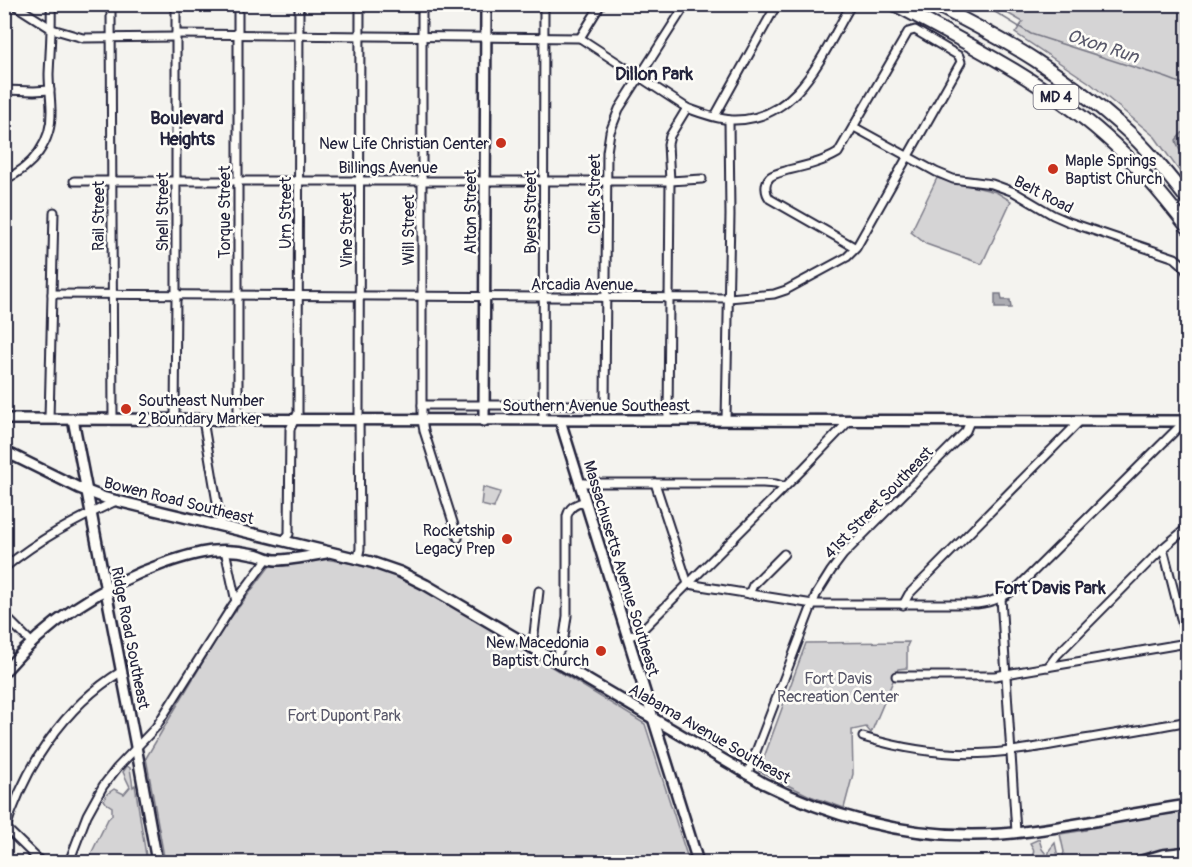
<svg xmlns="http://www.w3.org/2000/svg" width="1192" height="867" font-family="Pangolin,sans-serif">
	<rect width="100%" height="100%" fill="#f4f3ef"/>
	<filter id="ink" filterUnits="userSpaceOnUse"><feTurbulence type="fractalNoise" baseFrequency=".0167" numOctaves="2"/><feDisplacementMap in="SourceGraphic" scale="12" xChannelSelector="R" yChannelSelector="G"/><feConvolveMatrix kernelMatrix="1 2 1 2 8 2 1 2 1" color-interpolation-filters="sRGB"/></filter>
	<g filter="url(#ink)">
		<!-- green -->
		<g fill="#d5d4d5" stroke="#7c7b88" stroke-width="1.5">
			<polygon points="993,5 1187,5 1187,182 1155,137 1090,83 1015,33 1023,22"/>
			<polygon points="937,178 996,192 1011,201 982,264 926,244 911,232"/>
			<path d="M483,487L500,492C499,499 495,502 494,508L481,505Z"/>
			<polygon points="318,558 350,563 388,573 426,590 645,724 689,862 165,862 146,758 223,628 269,567 275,564"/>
			<polygon points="909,642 907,646 907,668 898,669 871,733 866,727 852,730 853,774 844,808 810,796 759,771 806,643"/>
			<polygon points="127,766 130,768 133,787 135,785 147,862 73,862 88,860 108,819 112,815 112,807 106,803 104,800 107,794 114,789 124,794 130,787 123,772"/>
			<polygon points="1187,811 1187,862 1058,862 1056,857 1048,856 1050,849 1055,843 1058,857 1061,858 1063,856 1064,852 1060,834 1086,830 1087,827"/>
			<path d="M1039,839L1042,849L1046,854L1042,859L1043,862H1029C1030,857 1036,854 1033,848C1032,846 1031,845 1030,843Z"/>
		</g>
		<!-- water -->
		<g fill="#acacb2" stroke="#757582" stroke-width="1.5">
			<path d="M1187,132H1188L1187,157C1181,153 1177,148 1176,140L1182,133Z"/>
			<polygon points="995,294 1001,294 1002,300 1010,300 1011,308 995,308"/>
		</g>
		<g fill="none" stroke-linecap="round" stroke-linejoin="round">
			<!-- stream -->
			<polyline stroke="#757582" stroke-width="1.5" points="982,4 1031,34 1167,78 1188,86"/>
			<!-- street casing -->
			<g stroke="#22223b" stroke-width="11">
				<g id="street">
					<polyline points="13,4 52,29 83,38 175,37"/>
					<polyline points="238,4 238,420"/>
					<polyline points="422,4 422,420 424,431 458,538"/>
					<polyline points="111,12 113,419"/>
					<path d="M176,34L580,38L687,108C700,113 718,119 732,120C798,122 823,53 851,5"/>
					<polyline points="580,38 601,4"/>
					<polyline points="4,90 34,91 50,90"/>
					<polyline points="715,116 777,4"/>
					<polyline points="854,127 936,172 953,179 992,184 1014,192 1053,215 1069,222 1175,258 1183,265 1188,274"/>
					<path d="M4,180C33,167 52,142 51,111C51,99 49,87 49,74C50,51 52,28 51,4"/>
					<polyline points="74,181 670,181 702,179"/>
					<path d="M52,294L729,298L774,294L786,290L847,257L856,248L961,62L959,56L915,30L908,32L838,153C823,162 805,166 788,170C783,172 775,173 770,177C764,183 765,193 770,199L856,248"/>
					<polyline points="422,405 605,405 607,152 610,132 619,109 686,4"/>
					<polyline points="49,419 54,212"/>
					<polyline points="175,419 176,294 176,4"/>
					<polyline points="203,420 221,526"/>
					<polyline points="543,420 544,4"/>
					<polyline points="668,420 670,181 668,144 670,136 687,108"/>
					<polyline points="726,420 730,215 729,120"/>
					<polyline points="4,470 12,454"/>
					<polyline points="579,483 763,483 776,484 785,487"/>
					<path d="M655,483L688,584L813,604H977C994,602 1007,596 1019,586L1185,421"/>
					<polyline points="283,541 289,534 290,429 298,413 299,4"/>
					<polyline points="1163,548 1188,646"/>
					<polyline points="225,550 236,602"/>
					<polyline points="358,558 360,549 359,413 360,4"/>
					<path d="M4,568C41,538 74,521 116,501"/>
					<polyline points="749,594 753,585 784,554"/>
					<polyline points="1001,598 1016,832"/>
					<polyline points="903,605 909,594 1080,421"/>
					<polyline points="4,615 32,643"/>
					<polyline points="627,637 639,633 803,469 849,421"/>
					<polyline points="529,646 534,634 539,591"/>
					<path d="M554,661L563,644L567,616V516C570,506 575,505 585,501"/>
					<polyline points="1048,667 1057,655 1163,548 1188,527"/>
					<polyline points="896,676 995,676 1006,674 1187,643"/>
					<path d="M863,737C903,749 946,756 989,753C1021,751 1052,745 1084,739C1118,733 1153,728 1188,721"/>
					<polyline points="747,775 816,595 831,571 843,555 966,431 970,421"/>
					<polyline points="4,826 41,862"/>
					<path d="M4,834C24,768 63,707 122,671"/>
					<polyline points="69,862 87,815 103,786 117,768 156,727 233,605 268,558"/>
				</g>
			</g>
			<!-- secondary casing -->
			<g stroke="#22223b" stroke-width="14">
				<g id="secondary">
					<polyline points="4,419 1188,421"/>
					<polyline points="73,419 138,757 157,862"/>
					<polyline points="560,420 698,862"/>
					<polyline points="484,421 486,4"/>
					<path d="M4,451L79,488L105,498L371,562L400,572L426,585L763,783C837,820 919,840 1002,834C1064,829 1126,814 1188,805"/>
					<path d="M4,672C47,622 103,585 165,563C181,558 197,552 214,551C227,550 241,551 254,554C262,555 269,560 276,560C292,560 310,556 326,553"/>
					<polyline points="1138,862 1162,855 1188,852"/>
				</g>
			</g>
			<!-- highway casing -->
			<g stroke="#22223b" stroke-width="16">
				<g id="highway">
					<path d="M894,4C967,43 1043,81 1105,136C1136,163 1163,195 1188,228"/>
					<path d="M934,4C968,22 1003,39 1035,60C1066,80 1096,103 1123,127C1147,148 1168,175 1188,200"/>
				</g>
			</g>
			<!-- street -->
			<use href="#street" stroke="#fdfcf7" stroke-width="7"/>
			<!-- secondary -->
			<use href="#secondary" stroke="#fdfcf7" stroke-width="9"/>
			<!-- highway -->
			<use href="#highway" stroke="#fdfcf7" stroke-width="12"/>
		</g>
	</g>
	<!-- markers -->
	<g fill="#c8321e" stroke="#fdfcf7" stroke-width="2">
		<circle cx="501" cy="143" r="6"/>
		<circle cx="1053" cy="169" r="6"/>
		<circle cx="126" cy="409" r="6"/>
		<circle cx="507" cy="539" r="6"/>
		<circle cx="601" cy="651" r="6"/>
	</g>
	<g text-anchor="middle" stroke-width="5" stroke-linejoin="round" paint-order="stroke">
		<!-- shield labels -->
		<rect fill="#fdfcf7" stroke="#646373" stroke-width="1.5" x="1033.5" y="85" width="45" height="24" rx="4.5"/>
		<g font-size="15" font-weight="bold" fill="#22223b">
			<text x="1056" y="102">MD 4</text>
		</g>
		<!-- poi labels -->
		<g font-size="16" fill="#22223b" stroke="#fdfcf7" text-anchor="end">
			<text x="489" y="149">New Life Christian Center</text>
			<text x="1065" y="166" text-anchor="start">Maple Springs<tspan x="1065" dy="18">Baptist Church</tspan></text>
			<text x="138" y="406" text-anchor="start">Southeast Number<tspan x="138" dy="18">2 Boundary Marker</tspan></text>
			<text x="495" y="536">Rocketship<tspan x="495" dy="18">Legacy Prep</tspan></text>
			<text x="589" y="648">New Macedonia<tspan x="589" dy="18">Baptist Church</tspan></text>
		</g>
		<!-- street labels -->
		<g font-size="16" fill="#22223b" stroke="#fdfcf7">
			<text x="388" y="173">Billings Avenue</text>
			<text transform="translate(594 194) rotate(-90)" y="6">Clark Street</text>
			<text transform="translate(1044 194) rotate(27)" y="6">Belt Road</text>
			<text transform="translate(162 212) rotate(-90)" y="6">Shell Street</text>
			<text transform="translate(224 212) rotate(-90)" y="6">Torque Street</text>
			<text transform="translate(470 212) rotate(-90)" y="6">Alton Street</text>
			<text transform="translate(530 212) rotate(-90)" y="6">Byers Street</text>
			<text transform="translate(285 213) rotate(-90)" y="6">Urn Street</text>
			<text transform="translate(98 216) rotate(-90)" y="6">Rail Street</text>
			<text transform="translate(346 230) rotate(-90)" y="6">Vine Street</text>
			<text transform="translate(408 230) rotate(-90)" y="6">Will Street</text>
			<text x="582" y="290">Arcadia Avenue</text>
			<text x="596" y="411">Southern Avenue Southeast</text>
			<text transform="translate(179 500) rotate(14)" y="6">Bowen Road Southeast</text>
			<text transform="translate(878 502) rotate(-46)" y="6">41st Street Southeast</text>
			<text transform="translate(622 568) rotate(73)" y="6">Massachusetts Avenue Southeast</text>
			<text transform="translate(131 638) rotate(79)" y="6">Ridge Road Southeast</text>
			<text transform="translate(710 733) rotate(30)" y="6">Alabama Avenue Southeast</text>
		</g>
		<!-- park labels -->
		<g font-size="16" fill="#585769" stroke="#fdfcf7">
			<text x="838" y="684">Fort Davis<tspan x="838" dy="18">Recreation Center</tspan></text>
			<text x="344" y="721">Fort Dupont Park</text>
		</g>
		<!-- water labels -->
		<g font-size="18" font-style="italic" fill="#59596b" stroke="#fdfcf7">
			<text transform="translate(1103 46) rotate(18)" y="6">Oxon Run</text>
		</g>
		<!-- neighbourhood labels -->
		<g font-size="18" font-weight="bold" fill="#22223b" stroke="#fdfcf7">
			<text x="654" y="80">Dillon Park</text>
			<text x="187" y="124">Boulevard<tspan x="187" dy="21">Heights</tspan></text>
			<text x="1050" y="594">Fort Davis Park</text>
		</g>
	</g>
	<!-- margin -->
	<rect width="1192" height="867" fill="none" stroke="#fdfcf7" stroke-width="24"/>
	<rect x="12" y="12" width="1168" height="843" fill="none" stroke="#22223b" stroke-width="2" filter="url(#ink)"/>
</svg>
